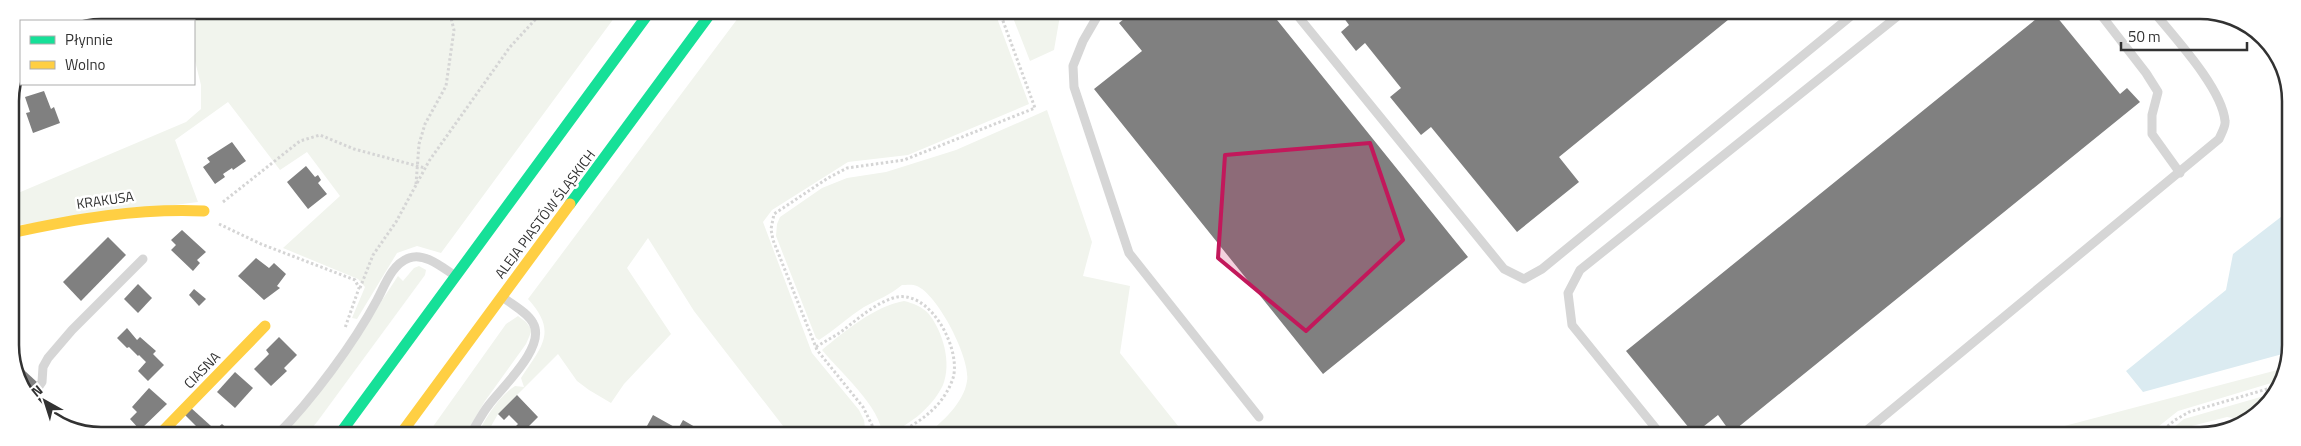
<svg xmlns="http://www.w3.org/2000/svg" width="2301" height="446" font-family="'Titillium Web',sans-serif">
	<rect width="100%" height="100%" fill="#fff"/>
	<!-- green -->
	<g fill="#f1f4ed">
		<polygon points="182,10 620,10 441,253 417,246 397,253 357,319 352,318 365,287 358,279 283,248 340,196 307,152 280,170 228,102 175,140 198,202 11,226 11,196 186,122 201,109 201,85 194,57 194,21 185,21"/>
		<path d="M744,10H994L1029,104L908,155L848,162L772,210L763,222L812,353L859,410L864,420L866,435H790L694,311L648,238L627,268L671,334L624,384L611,403L589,390L577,381L558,354L498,414L486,435H477C486,418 498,397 515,386L524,387L521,378C542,346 558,332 528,299Z"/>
		<polygon points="1010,10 1061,10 1054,50 1030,61"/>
		<path d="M1047,110L1092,242L1083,276L1130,286L1120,353L1186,436L926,435C941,423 964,403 967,381C971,359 938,295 917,286C913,284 906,285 902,285C890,295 877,300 864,307C848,317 835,330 819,340L816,338L776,236L777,224L780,217L822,188L847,178L886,172L956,150Z"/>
		<polygon points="419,266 426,270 425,275 317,422 311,429 298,430 295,435 284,435 373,314 398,276 403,281 414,268"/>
		<path d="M904,301C913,303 922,307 928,313C943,331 952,363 943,385C932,408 906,429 882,435C882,408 839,371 822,350C845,331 875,306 904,301Z"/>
		<polygon points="518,316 526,322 532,330 526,344 485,401 465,435 427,435 506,324"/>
		<polygon points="2285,368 2278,381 2178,411 2149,434 2142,436 2026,436"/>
		<polygon points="2271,394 2260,413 2245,420 2227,417 2168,432 2184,419"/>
	</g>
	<!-- water -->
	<polygon fill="#dbebf1" points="2290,210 2290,352 2143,392 2126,371 2226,290 2233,254"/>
	<!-- building -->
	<g fill="#808080">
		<polygon points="1135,10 1269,10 1468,257 1323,374 1094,89 1142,51 1119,23"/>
		<polygon points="1338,10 1709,11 1739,11 1559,157 1579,182 1517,232 1431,127 1421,135 1390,97 1401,88 1365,43 1356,51 1341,32 1349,25"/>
		<polygon points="2046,11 2052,11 2120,94 2127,88 2140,102 1731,433 1718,415 1694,434 1626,351"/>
		<polygon points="44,91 51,109 54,107 60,123 33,133 26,113 30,112 25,97"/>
		<polygon points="232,142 246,161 233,170 232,168 223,174 225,177 215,184 203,167 210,162 207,158"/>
		<polygon points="306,166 315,177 318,175 321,180 318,183 327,194 308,209 287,182"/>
		<polygon points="182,230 206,252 197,260 200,263 193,271 171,250 176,245 171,240"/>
		<polygon points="108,237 126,255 81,301 63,282"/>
		<polygon points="256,258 269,268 274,263 286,274 277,286 280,288 264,300 238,276"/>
		<polygon points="12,267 18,275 12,280"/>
		<polygon points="138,284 152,298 138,313 124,299"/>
		<polygon points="194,289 206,299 199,306 189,295"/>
		<polygon points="127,328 137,340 140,337 156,351 153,354 164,365 148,381 138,371 146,362 139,355 138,356 129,347 127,348 117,338"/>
		<polygon points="279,337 297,355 284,368 287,371 271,386 254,369 269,354 266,350"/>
		<polygon points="13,360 38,383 28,393 13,369"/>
		<polygon points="235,372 253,388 235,408 217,392"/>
		<polygon points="149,388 167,404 140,430 130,419 137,412 132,407"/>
		<polygon points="517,395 538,417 524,431 529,435 507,435 518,424 509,415 504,420 498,414"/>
		<polygon points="190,407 211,426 204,434 184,414"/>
		<polygon points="653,415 678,429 683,420 695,427 691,435 642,435"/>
		<polygon points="222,424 231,432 227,435 214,435 217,432 215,430"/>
	</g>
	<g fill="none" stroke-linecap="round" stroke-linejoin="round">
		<!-- path -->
		<g stroke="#d5d5d5" stroke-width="3" stroke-dasharray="2.5 2.5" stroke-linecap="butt">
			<polyline points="416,184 419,144 425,124 446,86 454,30 449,10"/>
			<polyline points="223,202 300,141 320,135 354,149 425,168"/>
			<polyline points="219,224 261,244 355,280 359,288 345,328"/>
			<polyline points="360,288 373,255 396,222 429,161 510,47 544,10"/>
			<path d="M816,347C825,341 834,337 842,331C858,319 874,304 893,298C930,286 964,353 952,381C941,409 919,422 895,435"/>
			<polyline points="877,435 863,407 817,350 773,240 771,229 774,214 828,178 847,168 904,160 1035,108 999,10"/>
			<polyline points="2156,436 2175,420 2189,412 2274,387"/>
			<polyline points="2170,436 2232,422 2236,423"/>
		</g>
		<!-- lane -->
		<g stroke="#d6d6d6" stroke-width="9">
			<polyline points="1101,10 1083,41 1073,66 1074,87 1129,253 1259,417"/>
			<polyline points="1293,10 1504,269 1524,279 1542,269 1857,11"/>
			<polyline points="2098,11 2146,73 2158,92 2152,115 2152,134 2180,173"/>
			<polyline points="31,398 42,382 43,367 48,358 72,330 143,259"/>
			<path d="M277,435C312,400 354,343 377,300C385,285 392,264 409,258C424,252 442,267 454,275"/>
			<path d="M470,435C476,426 481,415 488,406C501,388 547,347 533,323C528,313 513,305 504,298"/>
			<polyline points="1662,436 1572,325 1568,293 1580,270 1904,11"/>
			<path d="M1860,436L2219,139C2221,134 2226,126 2225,121C2222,88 2174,37 2153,11"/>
		</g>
		<!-- fast -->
		<g stroke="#16e098" stroke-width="11">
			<polyline points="570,204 713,10"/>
			<polyline points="339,435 651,10"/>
		</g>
		<!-- slow -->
		<g stroke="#ffcf43" stroke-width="11">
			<path d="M11,233C75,219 138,208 204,211"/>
			<polyline points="159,435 265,326"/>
			<polyline points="400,435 570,204"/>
		</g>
	</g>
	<!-- marked area -->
	<path fill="#c2185b" fill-opacity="0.2" stroke="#c2185b" stroke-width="4" stroke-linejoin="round" d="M1370,143L1403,240L1306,331L1218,258L1225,155Z"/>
	<g text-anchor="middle" stroke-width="5" stroke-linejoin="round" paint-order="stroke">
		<!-- street labels -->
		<g font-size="14" fill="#323232" stroke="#fff">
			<text transform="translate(105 200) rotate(-8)" y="5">KRAKUSA</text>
			<text transform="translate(545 214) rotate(-53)" y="5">ALEJA PIASTÓW ŚLĄSKICH</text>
			<text transform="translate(202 370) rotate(-46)" y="5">CIASNA</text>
		</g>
	</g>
	<!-- crop -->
	<path d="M0 0H2301V446H0ZM101 19H2200A82 82 0 0 1 2282 101V345A82 82 0 0 1 2200 427H101A82 82 0 0 1 19 345V101A82 82 0 0 1 101 19Z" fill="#fff" fill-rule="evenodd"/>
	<path fill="none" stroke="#323232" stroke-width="2.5" d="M101 19H2200A82 82 0 0 1 2282 101V345A82 82 0 0 1 2200 427H101A82 82 0 0 1 19 345V101A82 82 0 0 1 101 19Z"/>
	<!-- legend -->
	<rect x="20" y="20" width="175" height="65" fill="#ffffff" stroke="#adadad"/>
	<rect x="30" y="36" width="25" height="8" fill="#16e098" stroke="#adadad"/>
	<text x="65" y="45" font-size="15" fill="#323232">Płynnie</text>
	<rect x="30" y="61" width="25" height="8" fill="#ffcf43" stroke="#adadad"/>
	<text x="65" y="70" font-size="15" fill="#323232">Wolno</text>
	<!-- north arrow -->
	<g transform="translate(45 401) rotate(321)" stroke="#ffffff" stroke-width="4" paint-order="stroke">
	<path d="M0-4L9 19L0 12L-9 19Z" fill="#323232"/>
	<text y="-8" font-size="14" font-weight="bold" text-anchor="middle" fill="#323232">N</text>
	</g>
	<!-- scale -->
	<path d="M2121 42v8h126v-8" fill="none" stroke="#323232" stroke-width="2.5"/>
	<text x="2128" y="42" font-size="15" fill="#323232" stroke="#ffffff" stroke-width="4" paint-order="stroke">50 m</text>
</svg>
